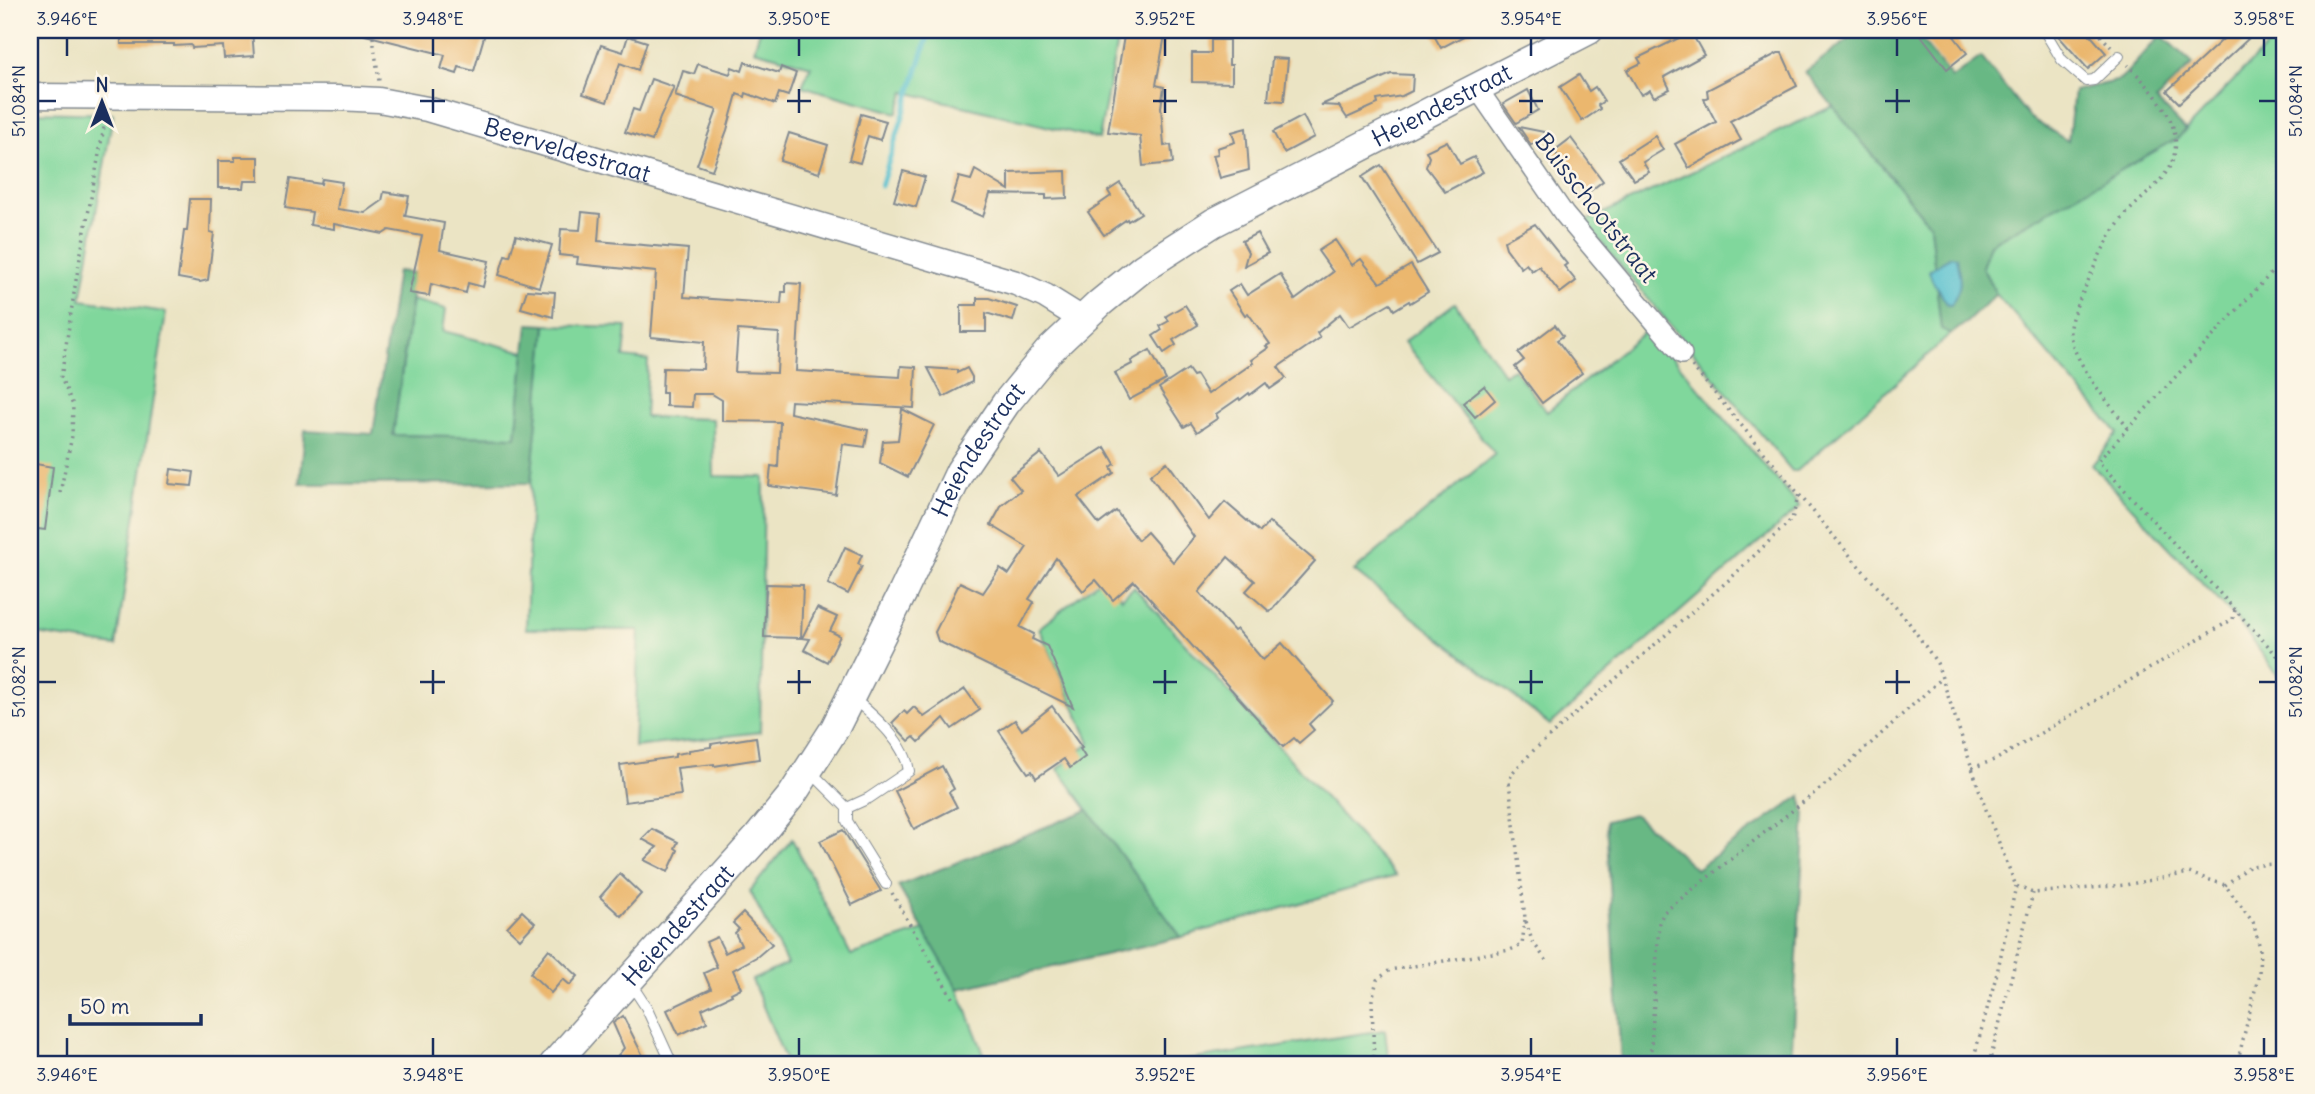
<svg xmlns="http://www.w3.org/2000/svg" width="2315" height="1094" font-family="Delius,sans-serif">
	<rect width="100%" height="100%" fill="#fcf5e5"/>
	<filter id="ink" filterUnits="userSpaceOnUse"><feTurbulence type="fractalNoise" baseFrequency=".0143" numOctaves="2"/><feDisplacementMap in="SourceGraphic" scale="14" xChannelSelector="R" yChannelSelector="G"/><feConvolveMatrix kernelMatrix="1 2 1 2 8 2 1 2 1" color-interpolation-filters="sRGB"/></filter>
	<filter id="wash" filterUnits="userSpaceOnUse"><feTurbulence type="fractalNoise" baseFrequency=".00686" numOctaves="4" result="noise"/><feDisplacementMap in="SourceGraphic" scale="28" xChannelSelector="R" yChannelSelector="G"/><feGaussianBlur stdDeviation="1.57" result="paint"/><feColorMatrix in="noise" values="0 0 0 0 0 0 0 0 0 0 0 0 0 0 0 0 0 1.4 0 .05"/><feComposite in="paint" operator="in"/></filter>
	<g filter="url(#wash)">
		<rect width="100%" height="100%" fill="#ebe4c4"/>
		<!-- green -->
		<g fill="#80d79c" stroke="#4e837d" stroke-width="2">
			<polygon points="760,30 1119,30 1099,139 905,92 897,113 802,86 811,66 754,50"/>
			<polygon points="2254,30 2285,30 2285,685 2237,620 2092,465 2118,433 1996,294 1982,267 1990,244 2178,138 2268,45"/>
			<polygon points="1833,106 1930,225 1941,328 1951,334 1797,471 1792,471 1584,222"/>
			<polygon points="30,112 113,114 81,300 166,312 116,646 30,633"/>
			<polygon points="412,300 446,309 443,331 525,352 516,437 393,435"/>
			<polygon points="1455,303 1504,374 1514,369 1547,412 1648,329 1800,507 1550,725 1354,571 1495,454 1404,342"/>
			<polygon points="546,325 627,327 624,357 648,360 645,417 713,419 714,476 764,477 760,732 634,747 639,630 526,629 531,483"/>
			<polygon points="1102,578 1122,598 1134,587 1396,876 1181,937 1058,769 1090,742 1039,628"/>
			<polygon points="792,839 851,955 924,930 958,989 988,1064 787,1064 752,980 787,964 750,891"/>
			<polygon points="1385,1030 1389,1064 1162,1064"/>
		</g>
		<!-- forest -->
		<g fill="#68b884" stroke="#427471" stroke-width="2">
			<polygon points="1861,30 1913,30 1952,78 1981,57 2029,117 2068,141 2074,91 2120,80 2161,35 2193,64 2156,100 2186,130 2178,138 1990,244 1982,267 1996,294 1967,322 1951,334 1941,329 1930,225 1805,72"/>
			<polygon points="397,271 415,273 393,435 516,437 528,324 546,325 531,483 300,484 305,430 373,434"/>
			<polygon points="1801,796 1805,814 1791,1064 1621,1064 1606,821 1634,814 1696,869"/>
			<polygon points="1088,810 1181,937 958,989 898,886"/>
		</g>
		<!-- water -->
		<path fill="#54c0cf" stroke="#387896" stroke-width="2" d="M1952,256L1956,257C1960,282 1964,282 1951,305H1948L1932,280L1929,271C1933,267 1947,258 1952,256Z"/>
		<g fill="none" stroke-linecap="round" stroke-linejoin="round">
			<!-- stream -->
			<polyline stroke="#54c0cf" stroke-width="5" points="881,186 930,30"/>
		</g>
		<g id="blocks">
			<!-- building -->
			<g fill="#ebb76e" fill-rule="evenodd">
				<polygon points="121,30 252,30 254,56 224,58 223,46 192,48 191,45 174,46 174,44 121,44"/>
				<polygon points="365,30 486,30 474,71 459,67 457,74 441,69 445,55 365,35"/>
				<polygon points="1125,30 1166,30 1156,85 1164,87 1161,107 1164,146 1171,145 1173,163 1143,166 1140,136 1108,132"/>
				<polygon points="1431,30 1475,30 1441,48"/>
				<polygon points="1917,30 1949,30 1967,53 1947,69"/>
				<polygon points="2053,30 2086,30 2106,53 2088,69"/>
				<polygon points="2233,30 2239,30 2248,39 2179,103 2167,91"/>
				<polygon points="1691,32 1704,55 1664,77 1670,89 1654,97 1650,90 1641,95 1627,70 1641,63 1638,58"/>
				<polygon points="628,36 647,42 638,70 620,63 607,102 583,94 601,45 623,52"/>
				<polygon points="1211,40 1229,40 1229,65 1232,65 1232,83 1192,82 1192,53 1211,53"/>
				<polygon points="1778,53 1782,53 1797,86 1730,121 1741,140 1689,168 1675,144 1716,122 1704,99 1708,97 1707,90"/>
				<polygon points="1272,58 1288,59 1284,101 1268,100"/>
				<polygon points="745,62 779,73 781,67 796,73 788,96 779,93 775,104 746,93 745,97 737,94 727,130 712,170 697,165 717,110 675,96 683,71 694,74 698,64 730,74 732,67 742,71"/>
				<polygon points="1391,74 1413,75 1412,91 1402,96 1377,100 1378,104 1347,118 1339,106 1321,105"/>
				<polygon points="1579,75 1589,91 1595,87 1604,101 1598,105 1600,109 1582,121 1560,87"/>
				<polygon points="651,79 674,87 660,118 652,141 625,132 633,109 639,111"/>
				<polygon points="1528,90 1538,110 1516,123 1503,104"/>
				<polygon points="861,114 886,121 880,140 868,136 860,163 849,160"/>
				<polygon points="1303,116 1314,137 1284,153 1273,132"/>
				<polygon points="1519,127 1549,133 1531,145"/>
				<polygon points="1246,128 1249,170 1220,178 1213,155 1218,154 1217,148 1235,142 1232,132"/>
				<polygon points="789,133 828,145 819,173 780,161"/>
				<polygon points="1655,136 1663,150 1643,162 1649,172 1634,180 1619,159"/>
				<polygon points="1571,138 1603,181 1586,194 1554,151"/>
				<polygon points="1447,141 1460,164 1474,157 1483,172 1445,192 1426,167 1429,157 1426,151"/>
				<polygon points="235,157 259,157 259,181 244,181 243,188 218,188 218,161 235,161"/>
				<polygon points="1381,165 1438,253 1417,264 1362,177"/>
				<polygon points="975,170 1009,190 1009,173 1066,171 1067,198 1046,199 1046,195 990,194 983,217 951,203 959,177 971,180"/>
				<polygon points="903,171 925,177 916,207 894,201"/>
				<polygon points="290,179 321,184 322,179 342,182 337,209 365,213 382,201 384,192 409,196 405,216 444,223 440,250 489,261 483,287 468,283 466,293 431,284 429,296 409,293 422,236 389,230 383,234 334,224 334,229 310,225 312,212 285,208"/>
				<polygon points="1120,183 1141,213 1128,221 1127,219 1104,235 1088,212 1111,196 1108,191"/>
				<polygon points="190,199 211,199 210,232 214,233 208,280 200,282 178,278 184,231 187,231"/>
				<path d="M582,212L600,214L598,241L688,249L684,297L781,304L782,292H786V283L801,284L796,371L900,377L901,366L916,367L914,408L791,401L790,413L868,430L865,447L843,444L836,495L769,486L771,466L778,467L780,422L722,421V400L712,394H693L692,407L666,406V393H662L663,368L703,369L704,342L651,337L656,272L577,264L578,257L559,255L561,229L580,230ZM738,330L779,333L777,373L735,372Z"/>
				<polygon points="1535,224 1567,264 1564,266 1576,281 1560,293 1539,266 1532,271 1526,264 1521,268 1506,248 1504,241"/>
				<polygon points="1257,233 1268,253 1244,266 1248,252 1242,241"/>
				<polygon points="516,235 552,245 539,287 499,275 505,255 510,256"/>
				<polygon points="1335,240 1352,265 1361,259 1380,283 1411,265 1428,292 1410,303 1409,301 1394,310 1390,303 1349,327 1340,314 1317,333 1320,338 1278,367 1286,378 1270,389 1266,383 1250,395 1249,393 1240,400 1239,398 1216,414 1218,418 1197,432 1191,423 1184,427 1159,388 1188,369 1193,376 1196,375 1208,394 1253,363 1251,360 1268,348 1266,346 1270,344 1248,313 1245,315 1229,291 1240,284 1247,295 1280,274 1295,300 1333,272 1318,251"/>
				<polygon points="527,290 555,292 553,317 521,308"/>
				<polygon points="977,298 989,298 1017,307 1013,321 986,313 986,332 961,332 961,305 977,305"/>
				<polygon points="1185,305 1198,325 1173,340 1176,345 1164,353 1153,336 1162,330 1160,326 1169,321 1166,316"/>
				<polygon points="1555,325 1563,336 1557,340 1582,373 1542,403 1515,367 1524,360 1518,353"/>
				<polygon points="1150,350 1166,380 1129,400 1115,373 1132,364 1131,361"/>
				<polygon points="928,368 957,370 957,373 967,368 972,377 972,382 943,397"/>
				<polygon points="1484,386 1495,400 1475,417 1463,403"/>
				<polygon points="902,409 934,425 908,477 880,463 883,441 898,440"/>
				<polygon points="1105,447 1115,464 1111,467 1114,473 1078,497 1099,524 1116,511 1138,540 1147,532 1173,562 1194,537 1150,475 1167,462 1209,520 1225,502 1260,532 1269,522 1315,561 1270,612 1246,591 1255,581 1228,557 1199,592 1234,631 1237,629 1263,660 1282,643 1333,701 1309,724 1314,730 1299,743 1294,738 1283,747 1134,581 1113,600 1096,580 1083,591 1056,558 1029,599 1034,602 1020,627 1034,634 1032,639 1047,646 1073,707 938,641 935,632 960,582 983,593 1000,568 1009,574 1027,547 991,525 1002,505 1021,490 1010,477 1041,453 1059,476"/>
				<polygon points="30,463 53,467 45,530 30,528"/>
				<polygon points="171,469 194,472 192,486 169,484"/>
				<polygon points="845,547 862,555 858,564 862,566 848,594 828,584"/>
				<polygon points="766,584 803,585 801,638 764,637"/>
				<polygon points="817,608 837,617 830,631 840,636 827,662 804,650 810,639 802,638"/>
				<polygon points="965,689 980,710 952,729 944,718 919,742 914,737 909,741 892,723 904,711 907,714 914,707 924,717"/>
				<polygon points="1052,706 1082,748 1080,749 1085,757 1070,768 1064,759 1036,778 1032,771 1028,773 999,731 1015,720 1022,730"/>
				<polygon points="756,737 759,759 714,766 714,764 677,768 681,795 625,802 620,765 675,757 675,754 689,752 689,750 711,747 711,744"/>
				<polygon points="942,766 954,789 949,792 957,807 914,829 895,791"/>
				<polygon points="652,829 678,842 675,848 678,850 668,872 644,860 657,847 642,839"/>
				<polygon points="843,830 881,891 852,905 820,841"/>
				<polygon points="620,874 641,894 621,916 600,897"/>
				<polygon points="522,911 535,923 520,939 507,927"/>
				<polygon points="743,913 772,944 758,956 733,970 741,988 731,993 732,995 702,1009 707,1022 679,1035 667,1010 711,989 704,973 717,967 706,942 717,937 725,953 741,945 735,933 739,929 733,923"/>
				<polygon points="549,949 578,976 570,985 563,979 551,993 530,973"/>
				<polygon points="623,1016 647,1064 611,1064 624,1048 613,1023"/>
			</g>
		</g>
	</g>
	<g filter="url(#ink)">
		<use href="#blocks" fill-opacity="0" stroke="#838a91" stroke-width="2"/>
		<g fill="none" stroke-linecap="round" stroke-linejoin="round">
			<!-- service casing -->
			<g stroke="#838a91" stroke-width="12">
				<g id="service">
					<polyline points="2044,30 2062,60 2086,81 2094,80 2119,56"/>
					<path d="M809,770L847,808L869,798L909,771C905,742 875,717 854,699"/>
					<polyline points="847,808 847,821 886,884"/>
					<polyline points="631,984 646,1007 672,1064"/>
				</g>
			</g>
			<!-- minor casing -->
			<g stroke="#838a91" stroke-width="22">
				<polyline id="minor" points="1477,88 1564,214 1682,354"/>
			</g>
			<!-- tertiary casing -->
			<g stroke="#838a91" stroke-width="27">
				<g id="tertiary">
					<path id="s1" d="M30,96L337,98L379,100L427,109L1016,283L1045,296L1082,319"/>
				</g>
			</g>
			<!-- secondary casing -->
			<g stroke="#838a91" stroke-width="31">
				<g id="secondary">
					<path id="s2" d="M554,1064L757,838L792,795L835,728L903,592L960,471L1006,403L1048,352L1100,303L1143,268L1213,223L1589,30"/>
				</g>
			</g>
			<!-- path -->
			<g stroke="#838a91" stroke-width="3.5" stroke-dasharray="2 5" stroke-linecap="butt">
				<polyline points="372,30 379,81"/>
				<polyline points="2096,30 2111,47"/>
				<polyline points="2285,258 2098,461 2285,664"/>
				<polyline points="1692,366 1857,564 1907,620 1937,663 1985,807 2016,886 2033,893 2125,885 2189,873 2225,885 2253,922 2260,948 2259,974 2237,1064"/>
				<path d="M2128,428C2112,407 2067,355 2070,328C2071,315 2080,299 2085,288C2096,262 2108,235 2127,213C2140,199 2157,187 2167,171C2193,131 2154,92 2128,65"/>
				<polyline points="60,493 72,436 73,405 61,378 76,280 106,116"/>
				<polyline points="1972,768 1997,759 2233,619 2235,610"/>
				<polyline points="2225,885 2250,866 2285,863"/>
				<polyline points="892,893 954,1001"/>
				<polyline points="1546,960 1532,941 1525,918 1509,782 1512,773 1534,750 1731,578 1792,519 1799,494"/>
				<polyline points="1374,1064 1372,1000 1377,980 1390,970 1510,950 1522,945 1525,920"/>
				<polyline points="1650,1064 1659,923 1664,912 1831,780 1941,679"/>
				<polyline points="1972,1064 1997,973 2016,886"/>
				<polyline points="1989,1064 2033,893"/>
			</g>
			<!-- service -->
			<use href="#service" stroke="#fff" stroke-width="10"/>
			<!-- minor -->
			<use href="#minor" stroke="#fff" stroke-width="19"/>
			<!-- tertiary -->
			<use href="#tertiary" stroke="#fff" stroke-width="24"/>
			<!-- secondary -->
			<use href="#secondary" stroke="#fff" stroke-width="28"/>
		</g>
	</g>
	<!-- ticks -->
	<path fill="none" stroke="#1b2f5e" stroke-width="2.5" d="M67,38V56M433,38V56M799,38V56M1165,38V56M1531,38V56M1897,38V56M2264,38V56M433,89V113M799,89V113M1165,89V113M1531,89V113M1897,89V113M38,101H56M420,101H445M787,101H811M1153,101H1177M1519,101H1543M1885,101H1910M2259,101H2276M433,670V694M799,670V694M1165,670V694M1531,670V694M1897,670V694M38,682H56M420,682H445M787,682H811M1153,682H1177M1519,682H1543M1885,682H1910M2259,682H2276M67,1038V1056M433,1038V1056M799,1038V1056M1165,1038V1056M1531,1038V1056M1897,1038V1056M2264,1038V1056"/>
	<g text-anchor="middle" stroke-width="5" stroke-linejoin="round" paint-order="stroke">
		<!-- street labels -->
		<g font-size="24" fill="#1b2f5e" stroke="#fcf5e5">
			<text dy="8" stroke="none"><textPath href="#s2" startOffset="1340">Heiendestraat</textPath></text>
			<text dy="8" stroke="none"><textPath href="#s1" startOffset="544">Beerveldestraat</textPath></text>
			<text transform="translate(1596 208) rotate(52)" y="8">Buisschootstraat</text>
			<text dy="8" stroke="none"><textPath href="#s2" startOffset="752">Heiendestraat</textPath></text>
			<text dy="8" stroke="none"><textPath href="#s2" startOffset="186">Heiendestraat</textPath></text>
		</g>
	</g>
	<!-- margin -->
	<rect width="2315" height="1094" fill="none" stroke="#fcf5e5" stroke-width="77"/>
	<!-- north arrow -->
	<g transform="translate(102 102)" stroke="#fcf5e5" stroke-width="5" paint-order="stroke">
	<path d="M0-5L12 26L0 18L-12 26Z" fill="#1b2f5e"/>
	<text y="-10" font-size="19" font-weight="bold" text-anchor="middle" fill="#1b2f5e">N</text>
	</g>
	<!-- scale -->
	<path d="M70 1014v10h131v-10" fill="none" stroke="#1b2f5e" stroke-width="3.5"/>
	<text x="80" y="1014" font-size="21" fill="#1b2f5e" stroke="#fcf5e5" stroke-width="5" paint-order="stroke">50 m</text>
	<rect x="38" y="38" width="2238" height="1018" fill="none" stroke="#1b2f5e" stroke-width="2.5"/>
	<g font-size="18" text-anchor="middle" fill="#1b2f5e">
		<text x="67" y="25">3.946°E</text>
		<text x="433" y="25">3.948°E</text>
		<text x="799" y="25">3.950°E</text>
		<text x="1165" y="25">3.952°E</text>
		<text x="1531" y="25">3.954°E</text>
		<text x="1897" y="25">3.956°E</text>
		<text x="2264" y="25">3.958°E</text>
		<text transform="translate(19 101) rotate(-90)" y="6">51.084°N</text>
		<text transform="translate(2296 101) rotate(-90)" y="6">51.084°N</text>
		<text transform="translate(19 682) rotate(-90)" y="6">51.082°N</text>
		<text transform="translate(2296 682) rotate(-90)" y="6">51.082°N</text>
		<text x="67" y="1081">3.946°E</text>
		<text x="433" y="1081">3.948°E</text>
		<text x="799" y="1081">3.950°E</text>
		<text x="1165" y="1081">3.952°E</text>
		<text x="1531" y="1081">3.954°E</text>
		<text x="1897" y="1081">3.956°E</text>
		<text x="2264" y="1081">3.958°E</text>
	</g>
</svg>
